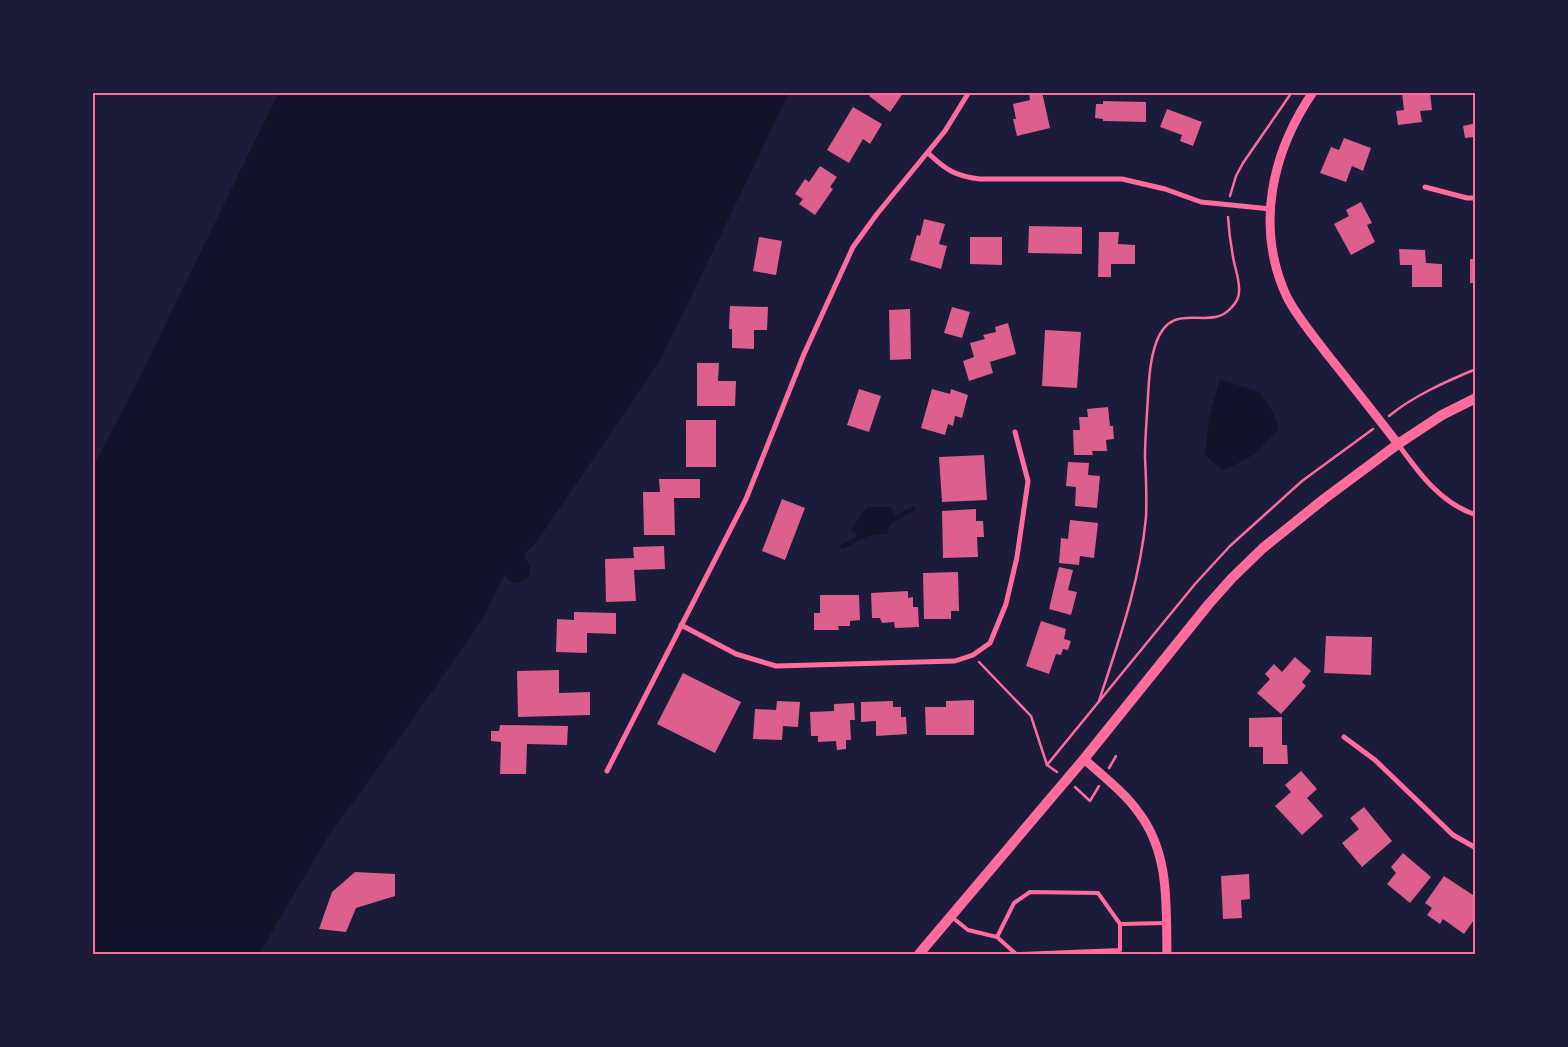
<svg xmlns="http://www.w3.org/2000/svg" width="1568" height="1047" font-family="Rubik,sans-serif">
	<rect width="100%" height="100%" fill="#1b1b3a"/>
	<!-- water -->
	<g fill="#12122b">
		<polygon points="279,92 789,93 660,361 535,544 507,569 484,617 396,743 328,836 259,954 93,954 93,468 143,370"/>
		<polygon points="1220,379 1259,392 1271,408 1279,429 1255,454 1223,471 1205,455 1209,418"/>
		<polygon points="867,507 891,507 895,514 887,534 860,537 851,530"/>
	</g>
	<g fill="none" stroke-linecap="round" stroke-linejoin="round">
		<!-- stream -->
		<g stroke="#12122b" stroke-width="4.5">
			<polyline points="890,521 913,509"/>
			<polyline points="842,547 865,535"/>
		</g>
		<!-- river -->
		<polyline stroke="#12122b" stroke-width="26" points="497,530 517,570"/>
	</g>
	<!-- building -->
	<g fill="#dd5f8e">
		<polygon points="872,92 904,92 890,112 869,96"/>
		<polygon points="1029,92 1042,92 1050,128 1017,136 1013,119 1016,119 1013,104 1030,100"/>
		<polygon points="1430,92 1432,110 1420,111 1422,122 1398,125 1396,111 1404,110 1402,93"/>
		<polygon points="1103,101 1146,102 1146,122 1103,121 1103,119 1095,118 1096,104 1103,104"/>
		<polygon points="853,107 882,124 870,144 863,139 849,163 827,150"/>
		<polygon points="1167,109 1202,122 1193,146 1180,141 1182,135 1160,127"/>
		<polygon points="1476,123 1476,142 1475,142 1474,137 1465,138 1463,126"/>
		<polygon points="1344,138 1371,148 1363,171 1352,166 1346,182 1320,173 1331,147 1339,150"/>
		<polygon points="820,166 837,177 830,187 833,189 815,215 799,204 803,199 795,194 805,179 809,182"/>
		<polygon points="1361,202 1372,223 1367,225 1375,242 1351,255 1334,224 1349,216 1346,210"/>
		<polygon points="924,219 945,224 939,244 947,246 941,269 910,260 917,235 920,236"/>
		<polygon points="1029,226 1082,227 1082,254 1028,253"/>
		<polygon points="1099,232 1119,232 1118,244 1135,245 1135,264 1111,264 1111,277 1098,277"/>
		<polygon points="759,237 782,241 776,275 753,271"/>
		<polygon points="970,237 1002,237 1002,265 970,264"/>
		<polygon points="1399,249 1425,250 1426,263 1442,264 1442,287 1412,287 1412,265 1400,265"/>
		<rect x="1470" y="259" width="6" height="24"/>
		<polygon points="730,306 768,307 767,330 754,330 754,349 732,348 732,329 729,329"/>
		<polygon points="952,307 970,312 962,338 944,333"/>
		<polygon points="910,309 911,359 890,360 889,310"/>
		<polygon points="1008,323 1016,354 990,362 993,373 969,381 963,361 974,357 970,343 985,339 983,335 996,332 995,327"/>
		<polygon points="1045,330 1081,332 1077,388 1042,386"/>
		<polygon points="697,363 719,363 718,381 736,381 735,406 697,406"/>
		<polygon points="859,389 881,396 869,432 847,425"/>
		<polygon points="932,389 950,394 951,389 968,395 962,418 955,416 953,426 948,424 945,435 921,428"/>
		<polygon points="1108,407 1110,426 1113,426 1114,439 1106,440 1107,451 1092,451 1093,455 1074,455 1073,430 1080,430 1079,417 1088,417 1087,409"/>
		<rect x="686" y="420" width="30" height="47"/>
		<polygon points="984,455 987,500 942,502 939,457"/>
		<polygon points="1068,462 1089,463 1088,475 1100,476 1097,508 1075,506 1076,487 1066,486"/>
		<polygon points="659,479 700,479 700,498 674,498 675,535 644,535 643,492 660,492"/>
		<polygon points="782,499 805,508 785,560 762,551"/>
		<polygon points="976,509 976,521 983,521 984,537 977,537 978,557 943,558 942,511"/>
		<polygon points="1070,520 1098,523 1094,558 1080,556 1079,565 1059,563 1061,538 1068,539"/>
		<polygon points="664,546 665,569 634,570 636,601 606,602 605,559 634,558 633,547"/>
		<polygon points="1059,567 1073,570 1068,590 1077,592 1071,615 1049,609"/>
		<polygon points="958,572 959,611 951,611 951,619 924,619 923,573"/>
		<polygon points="908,591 908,598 913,597 913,607 918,607 919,627 895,628 894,622 882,623 880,618 872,618 871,593"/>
		<polygon points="820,595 859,595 860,620 850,621 850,626 838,626 839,630 814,630 814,613 820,613"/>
		<polygon points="574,612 616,613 616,634 587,633 587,653 556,652 557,619 574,620"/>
		<polygon points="1041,621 1066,629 1064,639 1071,641 1068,650 1063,649 1061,655 1056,654 1049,674 1026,666"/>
		<polygon points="1326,636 1372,637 1371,675 1324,673"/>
		<polygon points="1295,657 1311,671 1302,682 1306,686 1281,714 1257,693 1270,679 1265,674 1274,664 1282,672"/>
		<polygon points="559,670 559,693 590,692 590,715 518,717 517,671"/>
		<polygon points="683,673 741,702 715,753 657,724"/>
		<polygon points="974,700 974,735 926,735 925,707 946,707 946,701"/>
		<polygon points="777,701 800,702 798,727 783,726 782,740 753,739 755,709 776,710"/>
		<polygon points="893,701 893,707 901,707 901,717 906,717 907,734 876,736 876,721 861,722 861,702"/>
		<polygon points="854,703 855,720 850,720 851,740 846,740 846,749 837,750 836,741 818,742 818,736 811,736 810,712 834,711 834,704"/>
		<polygon points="1282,717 1282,745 1287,745 1288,764 1263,764 1263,747 1249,747 1249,718"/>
		<polygon points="500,725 568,726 567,745 527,744 526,774 500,774 501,742 491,741 491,731 499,731"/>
		<polygon points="1301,771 1317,789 1307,798 1323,816 1302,835 1275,806 1291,792 1285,785"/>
		<polygon points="1364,807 1392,841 1362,867 1342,843 1359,829 1350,818"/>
		<polygon points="1403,853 1431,877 1410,903 1387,884 1396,873 1391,867"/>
		<polygon points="355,872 395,874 395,896 356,908 346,932 319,929 332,892"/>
		<polygon points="1249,874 1250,899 1241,900 1242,918 1223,919 1221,876"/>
		<polygon points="1444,876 1476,897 1476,917 1464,934 1443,919 1440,924 1427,915 1432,908 1425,903"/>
	</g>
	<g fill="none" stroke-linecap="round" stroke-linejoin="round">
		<!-- path -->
		<g stroke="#ff6b9d" stroke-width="2.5">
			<polyline points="1230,196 1236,176 1243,163 1292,92"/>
			<path d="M1389,416C1413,396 1447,381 1476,369"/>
			<polyline points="979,662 1031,716 1047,765 1057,772"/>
			<path d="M1099,701C1119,640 1140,582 1146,517C1147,497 1146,477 1145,457C1145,437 1147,416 1148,396C1149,379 1150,360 1156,343C1172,297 1209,333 1231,308C1235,304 1239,298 1239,292C1240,282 1236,271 1234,262C1231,247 1229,232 1228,217"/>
			<polyline points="1047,765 1195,584 1230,546 1302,481 1373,429"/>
			<polyline points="1109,768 1116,756"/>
			<polyline points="1075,787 1090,801 1099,786"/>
		</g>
		<!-- service -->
		<g stroke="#ff6b9d" stroke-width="4">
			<polyline points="953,918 968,930 997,937 1014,903 1030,892 1098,893 1120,924 1166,923"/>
			<polyline points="997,937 1016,954"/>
			<polyline points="1021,954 1120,950 1120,924"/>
		</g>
		<!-- minor -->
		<g stroke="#ff6b9d" stroke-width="5">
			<path d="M928,153C946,170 955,176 980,179H1122L1165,189L1201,202L1271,209"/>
			<polyline points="1425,187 1467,198 1476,198"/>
			<path d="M1398,444C1419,473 1440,503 1476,515"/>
			<polyline points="681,625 736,654 776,666 955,661 973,655 990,643 1006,604 1017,557 1028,481 1015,432"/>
			<polyline points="1344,737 1375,760 1453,835 1476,848"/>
			<polyline points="607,771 746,499 804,354 853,247 877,214 945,131 969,92"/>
		</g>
		<!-- tertiary -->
		<g stroke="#ff6b9d" stroke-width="9">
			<path d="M1313,92C1272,152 1255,226 1286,295C1296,316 1313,335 1327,354C1351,384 1375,414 1398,444"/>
			<path d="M1084,759C1102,775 1126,794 1139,813C1170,854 1166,906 1167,954"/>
		</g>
		<!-- secondary -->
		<polyline stroke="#ff6b9d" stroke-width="10" points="919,954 1084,759 1208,605 1232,578 1263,548 1324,499 1398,444 1442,415 1476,398"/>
	</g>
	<!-- border -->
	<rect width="1568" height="1047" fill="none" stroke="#1b1b3a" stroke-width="188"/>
	<rect x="94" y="94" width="1380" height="859" fill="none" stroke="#ff6b9d" stroke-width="2"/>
</svg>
